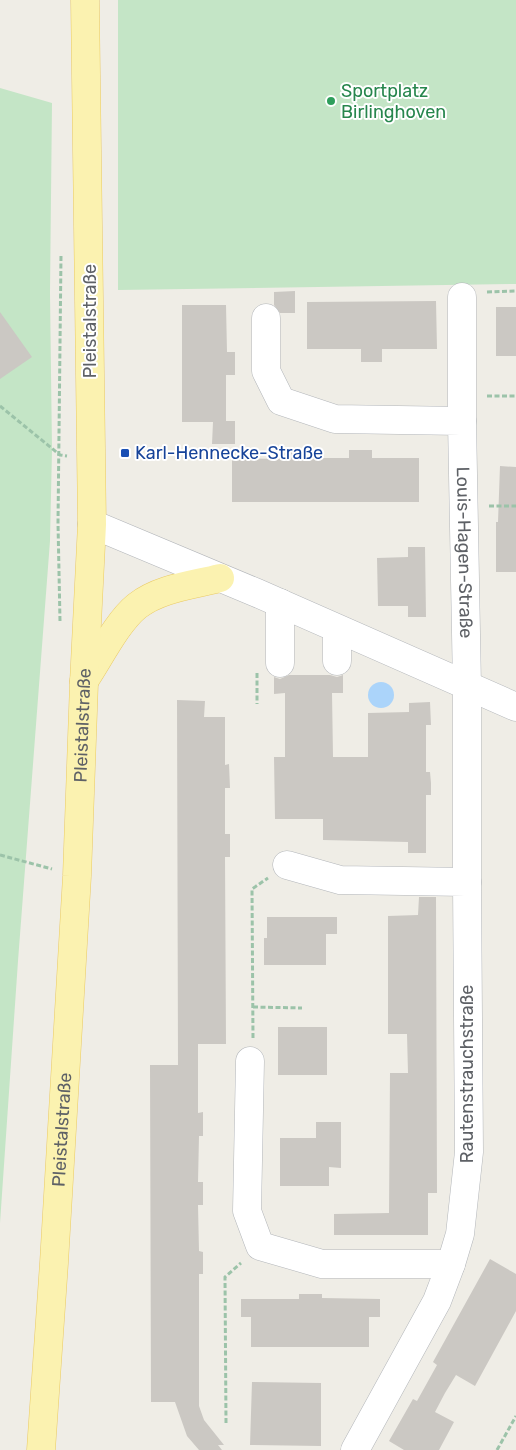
<svg xmlns="http://www.w3.org/2000/svg" width="516" height="1450" font-family="Rubik,sans-serif">
	<rect width="100%" height="100%" fill="#efede6"/>
	<!-- green -->
	<g fill="#c4e5c6">
		<polygon points="118,0 516,0 516,284 118,290"/>
		<polygon points="0,88 52,103 50,293 52,450 50,541 18,961 0,1223"/>
	</g>
	<!-- water -->
	<circle fill="#abd4fa" cx="381" cy="695" r="13"/>
	<!-- building -->
	<g fill="#cbc8c3">
		<polygon points="295,291 295,313 280,313 274,305 274,292"/>
		<polygon points="436,301 437,349 382,349 382,362 361,362 361,349 307,349 307,302"/>
		<polygon points="182,305 226,305 227,352 235,352 235,375 226,375 226,421 235,421 235,444 212,444 213,422 182,422"/>
		<rect x="496" y="307" width="20" height="49"/>
		<polygon points="0,312 32,357 0,379"/>
		<polygon points="279,450 302,450 303,458 349,458 349,450 372,450 372,458 419,458 419,502 232,502 232,458 279,459"/>
		<polygon points="500,466 516,467 516,572 496,572 496,522 498,522"/>
		<polygon points="408,547 425,547 426,617 408,617 408,606 378,606 377,558 408,557"/>
		<polygon points="289,675 330,675 337,677 343,675 343,693 332,693 333,757 368,757 368,713 409,712 409,703 430,702 431,725 426,725 426,772 430,772 431,783 431,795 426,795 426,853 408,853 408,842 323,840 323,819 275,819 274,757 285,757 285,693 274,694 274,677 280,679"/>
		<polygon points="177,700 205,701 204,717 225,717 225,765 229,764 230,788 225,788 225,834 230,834 230,857 225,857 226,1044 198,1044 198,1113 203,1112 203,1136 199,1136 198,1182 203,1182 203,1205 198,1205 199,1251 203,1252 203,1274 199,1274 199,1406 204,1420 224,1445 218,1445 222,1450 199,1450 187,1436 175,1402 151,1402 150,1065 178,1065"/>
		<polygon points="419,897 436,897 437,1193 428,1193 428,1235 334,1235 334,1214 389,1213 390,1073 408,1073 407,1034 388,1034 388,916 418,915"/>
		<polygon points="267,917 337,917 337,934 326,934 326,965 264,965 264,938 267,938"/>
		<rect x="278" y="1027" width="49" height="48"/>
		<polygon points="316,1122 341,1122 341,1168 329,1167 329,1186 280,1186 280,1138 316,1138"/>
		<polygon points="490,1259 516,1274 516,1311 475,1386 456,1375 445,1393 435,1412 454,1422 439,1450 404,1450 389,1441 413,1399 417,1401 437,1365 433,1362"/>
		<polygon points="299,1294 322,1294 322,1298 380,1299 380,1317 369,1317 369,1347 251,1347 251,1317 241,1317 241,1299 299,1299"/>
		<polygon points="252,1382 321,1383 321,1446 250,1445"/>
	</g>
	<g fill="none" stroke-linecap="round" stroke-linejoin="round">
		<!-- minor casing -->
		<g stroke="#b3b6ba" stroke-width="29">
			<g id="minor">
				<polyline points="462,297 462,421"/>
				<path id="s1" d="M266,318V371L281,401L335,419L462,421L467,686V882"/>
				<polyline points="92,524 257,593 516,707"/>
				<polyline points="337,661 337,629"/>
				<polyline points="280,663 280,603"/>
				<polyline points="287,865 340,880 467,882 469,1152 460,1234 451,1264 437,1301 355,1450"/>
				<polyline points="250,1061 247,1211 260,1246 322,1264 451,1264"/>
			</g>
		</g>
		<!-- major casing -->
		<g stroke="#eaca64" stroke-width="29">
			<g id="major">
				<path d="M84,681C99,659 117,622 137,606C160,588 193,585 220,578"/>
				<path id="s2" d="M41,1450L54,1263L77,876L84,683L92,524L85,0"/>
			</g>
		</g>
		<!-- path -->
		<g stroke="#9cc3a9" stroke-width="3" stroke-dasharray="5 2.5" stroke-linecap="butt">
			<polyline points="487,292 516,291"/>
			<polyline points="487,396 516,396"/>
			<polyline points="0,406 60,455 67,456"/>
			<polyline points="489,506 516,506"/>
			<polyline points="60,621 58,523 61,255"/>
			<polyline points="257,673 257,704"/>
			<polyline points="0,855 52,869"/>
			<polyline points="253,1007 302,1008"/>
			<polyline points="253,1038 252,889 268,878"/>
			<polyline points="226,1423 225,1277 241,1263"/>
			<polyline points="497,1450 516,1416"/>
		</g>
		<!-- minor -->
		<use href="#minor" stroke="#fff" stroke-width="28"/>
		<!-- major -->
		<use href="#major" stroke="#fbf2b0" stroke-width="28"/>
	</g>
	<!-- markers -->
	<circle fill="#2e9e5b" stroke="#fff" stroke-width="2" cx="331" cy="101" r="5"/>
	<rect fill="#1a4fb4" stroke="#fff" stroke-width="2" x="120" y="448" width="10" height="10" rx="2.5"/>
	<g text-anchor="middle" stroke-width="4" stroke-linejoin="round" paint-order="stroke">
		<!-- leisure labels -->
		<g font-size="18" fill="#27864d" stroke="#fff" text-anchor="start">
			<text x="341" y="97">Sportplatz<tspan x="341" dy="21">Birlinghoven</tspan></text>
		</g>
		<!-- street labels -->
		<g font-size="18" fill="#5e6166" stroke="#fff">
			<text transform="translate(90 321) rotate(-90)" y="6">Pleistalstraße</text>
			<text dy="6" stroke="none"><textPath href="#s1" startOffset="402">Louis-Hagen-Straße</textPath></text>
			<text dy="6" stroke="none"><textPath href="#s2" startOffset="726">Pleistalstraße</textPath></text>
			<text transform="translate(467 1074) rotate(-90)" y="6">Rautenstrauchstraße</text>
			<text dy="6" stroke="none"><textPath href="#s2" startOffset="321">Pleistalstraße</textPath></text>
		</g>
		<!-- transit labels -->
		<g font-size="18" fill="#164399" stroke="#fff" text-anchor="start">
			<text x="135" y="459">Karl-Hennecke-Straße</text>
		</g>
	</g>
</svg>
